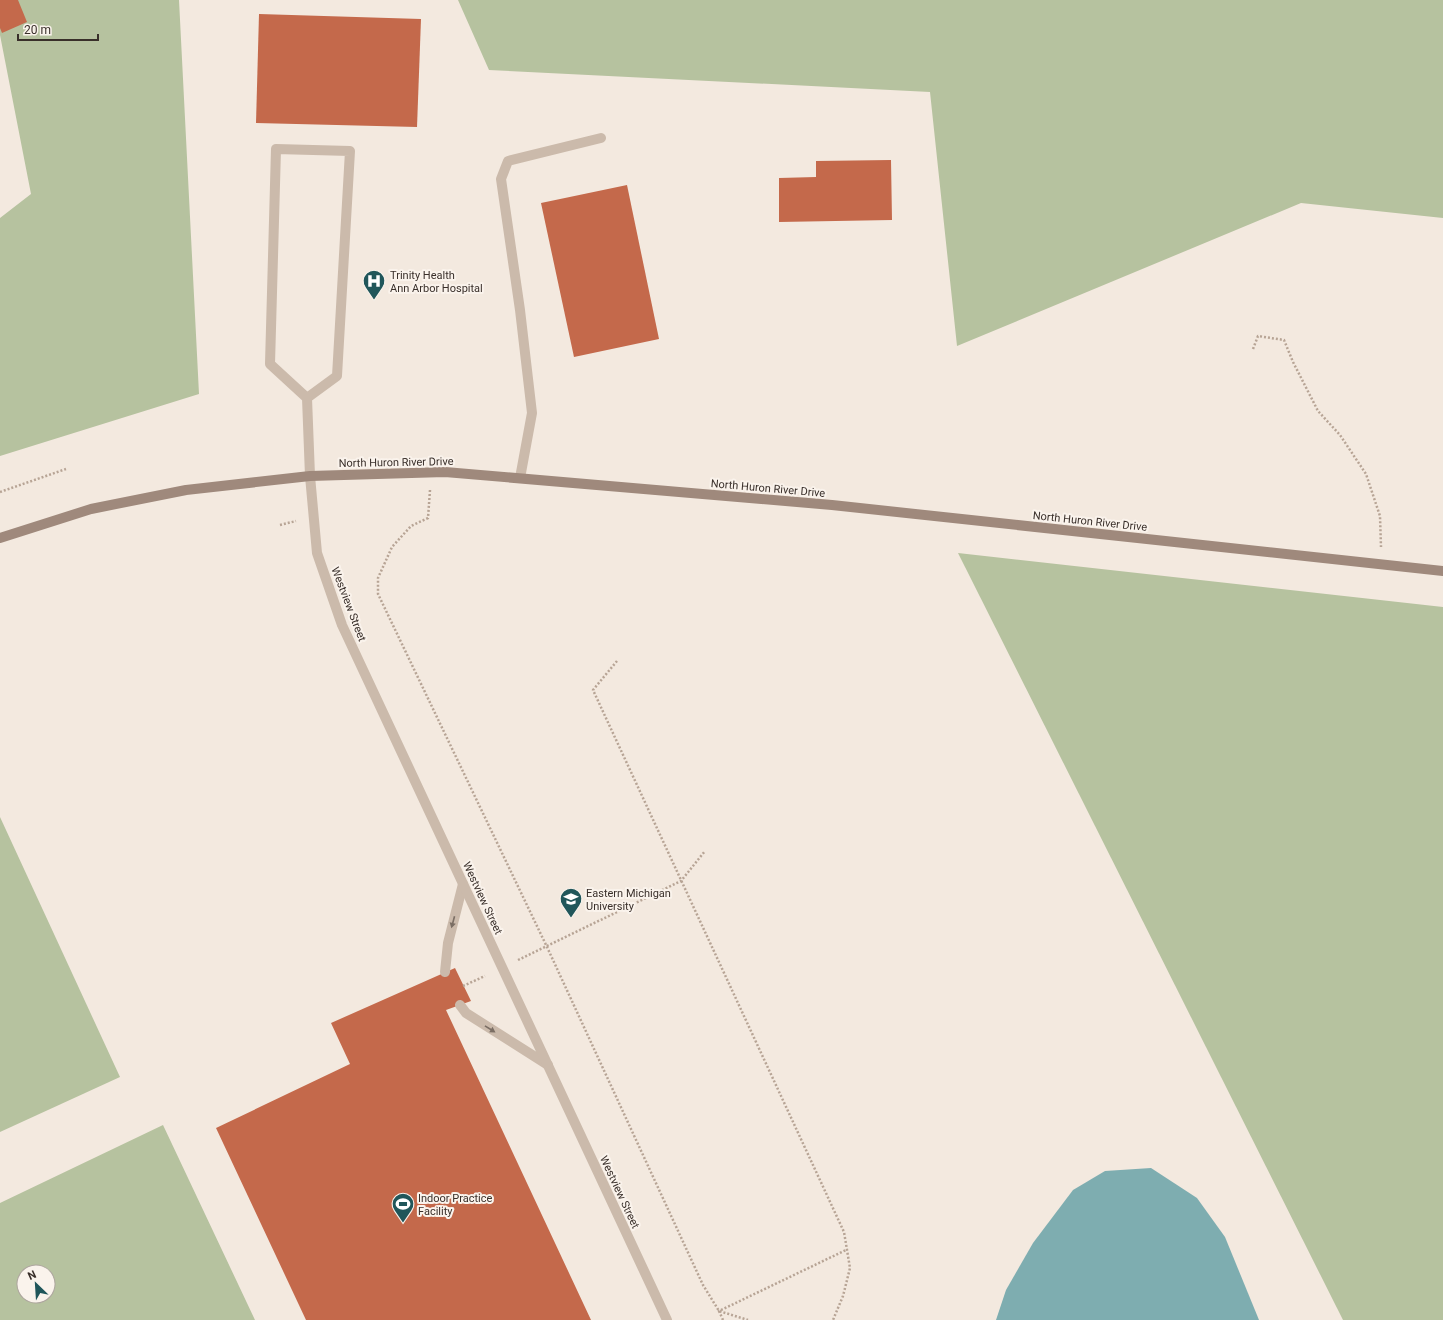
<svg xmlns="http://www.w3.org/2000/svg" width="1443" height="1320" font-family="Roboto,sans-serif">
	<rect width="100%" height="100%" fill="#f3e9df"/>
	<!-- green -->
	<g fill="#b6c29f" fill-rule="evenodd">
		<polygon points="0,0 179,0 199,394 0,456 0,218 31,194 0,35"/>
		<polygon points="458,0 1443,0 1443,218 1301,203 957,346 930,92 489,70"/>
		<polygon points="958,553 1443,607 1443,1320 1343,1320"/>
		<polygon points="0,817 120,1077 0,1132"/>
		<path d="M163,1125L255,1320H0V1203ZM24,1272H48V1296H24Z"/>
	</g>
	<!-- water -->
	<polygon fill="#7eadb0" points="1151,1168 1197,1198 1225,1237 1259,1320 996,1320 1006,1290 1033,1243 1073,1190 1105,1171"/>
	<!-- building -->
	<g fill="#c4694b">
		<polygon points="0,0 18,0 27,22 2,33 0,28"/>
		<polygon points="259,14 421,19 417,127 256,123"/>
		<polygon points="891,160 892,220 779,222 779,178 816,177 816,161"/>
		<polygon points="627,185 659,339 574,357 541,203"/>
		<polygon points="455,968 471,1001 446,1010 591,1320 306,1320 216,1128 350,1064 331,1023"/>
	</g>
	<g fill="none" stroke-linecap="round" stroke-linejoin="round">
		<!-- path -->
		<g stroke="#b7a495" stroke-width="2.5" stroke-dasharray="2 2" stroke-linecap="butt">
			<polyline points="1253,349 1258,336 1284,340 1293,362 1318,411 1340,435 1366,474 1380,516 1381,547"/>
			<polyline points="430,490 428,518 411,526 392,547 378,578 378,594 547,947 703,1285 719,1311 748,1320"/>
			<polyline points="0,492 66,469"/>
			<polyline points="280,525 296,521"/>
			<polyline points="617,661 593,690 844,1232 850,1268 843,1296 833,1320"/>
			<polyline points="518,960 681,881 705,851"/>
			<polyline points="463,986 485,976"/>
			<polyline points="723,1320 719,1311 846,1250"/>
		</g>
		<!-- service -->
		<g stroke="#cbbaab" stroke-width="10">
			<polyline points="307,398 337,376 350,151 276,149 270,364 307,398 310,476"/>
			<polyline points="520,478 532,413 520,310 501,179 508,161 601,138"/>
			<polyline points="445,972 448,943 463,884"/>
			<polyline points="460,1005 466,1013 548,1065"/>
		</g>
		<!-- minor -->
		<polyline stroke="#cbbaab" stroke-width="10" points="310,476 317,553 342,625 667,1320"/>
		<!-- secondary -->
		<polyline stroke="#9f897c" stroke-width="10" points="0,538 91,509 186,490 310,476 445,472 832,505 1443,571"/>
	</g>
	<!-- one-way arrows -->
	<defs><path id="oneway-solid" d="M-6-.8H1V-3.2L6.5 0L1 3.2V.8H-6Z"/></defs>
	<g fill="#7b6e64">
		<use href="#oneway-solid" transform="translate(453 922) rotate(105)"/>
		<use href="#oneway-solid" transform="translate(490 1029) rotate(32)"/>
	</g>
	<!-- icons -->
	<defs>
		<g id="hospital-pin" transform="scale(1.15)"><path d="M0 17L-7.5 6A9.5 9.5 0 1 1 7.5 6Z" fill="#20565a" stroke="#faf3ec"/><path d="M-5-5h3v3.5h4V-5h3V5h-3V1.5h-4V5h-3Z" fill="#fff"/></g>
		<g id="university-pin" transform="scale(1.15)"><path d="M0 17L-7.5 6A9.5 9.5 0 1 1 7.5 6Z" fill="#20565a" stroke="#faf3ec"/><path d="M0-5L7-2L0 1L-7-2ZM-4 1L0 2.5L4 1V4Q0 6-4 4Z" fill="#fff"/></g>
		<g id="stadium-pin" transform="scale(1.15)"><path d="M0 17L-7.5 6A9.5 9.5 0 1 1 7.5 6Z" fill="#20565a" stroke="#faf3ec"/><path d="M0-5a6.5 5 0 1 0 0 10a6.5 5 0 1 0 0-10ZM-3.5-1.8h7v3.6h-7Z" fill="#fff"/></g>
	</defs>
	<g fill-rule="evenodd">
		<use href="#hospital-pin" x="374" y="281"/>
		<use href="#university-pin" x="571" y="899"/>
		<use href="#stadium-pin" x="403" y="1204"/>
	</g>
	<g text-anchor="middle" stroke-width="4" stroke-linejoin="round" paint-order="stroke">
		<!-- poi labels -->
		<g font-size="11" fill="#392f2a" stroke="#faf3ec" text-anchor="start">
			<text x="390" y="279">Trinity Health<tspan x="390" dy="13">Ann Arbor Hospital</tspan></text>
			<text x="586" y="897">Eastern Michigan<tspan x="586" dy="13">University</tspan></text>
			<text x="418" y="1202">Indoor Practice<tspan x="418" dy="13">Facility</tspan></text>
		</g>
		<!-- street labels -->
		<g font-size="11" fill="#392f2a" stroke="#faf3ec">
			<text transform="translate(396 462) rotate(-1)" y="4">North Huron River Drive</text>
			<text transform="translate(768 488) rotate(5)" y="4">North Huron River Drive</text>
			<text transform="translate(1090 521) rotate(6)" y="4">North Huron River Drive</text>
			<text transform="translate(349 604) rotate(69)" y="4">Westview Street</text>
			<text transform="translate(483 898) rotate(65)" y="4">Westview Street</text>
			<text transform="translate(620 1192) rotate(65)" y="4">Westview Street</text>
		</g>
	</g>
	<!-- north arrow -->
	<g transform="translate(36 1284) rotate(335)"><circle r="19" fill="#faf3ec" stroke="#ada59e"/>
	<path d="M0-3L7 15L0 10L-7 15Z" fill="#20565a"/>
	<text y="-6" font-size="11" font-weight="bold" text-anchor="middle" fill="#392f2a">N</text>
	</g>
	<!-- scale -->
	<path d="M18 34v6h80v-6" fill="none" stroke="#392f2a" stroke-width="2"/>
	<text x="24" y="34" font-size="12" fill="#392f2a" stroke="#faf3ec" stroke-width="3" paint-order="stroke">20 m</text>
</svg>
